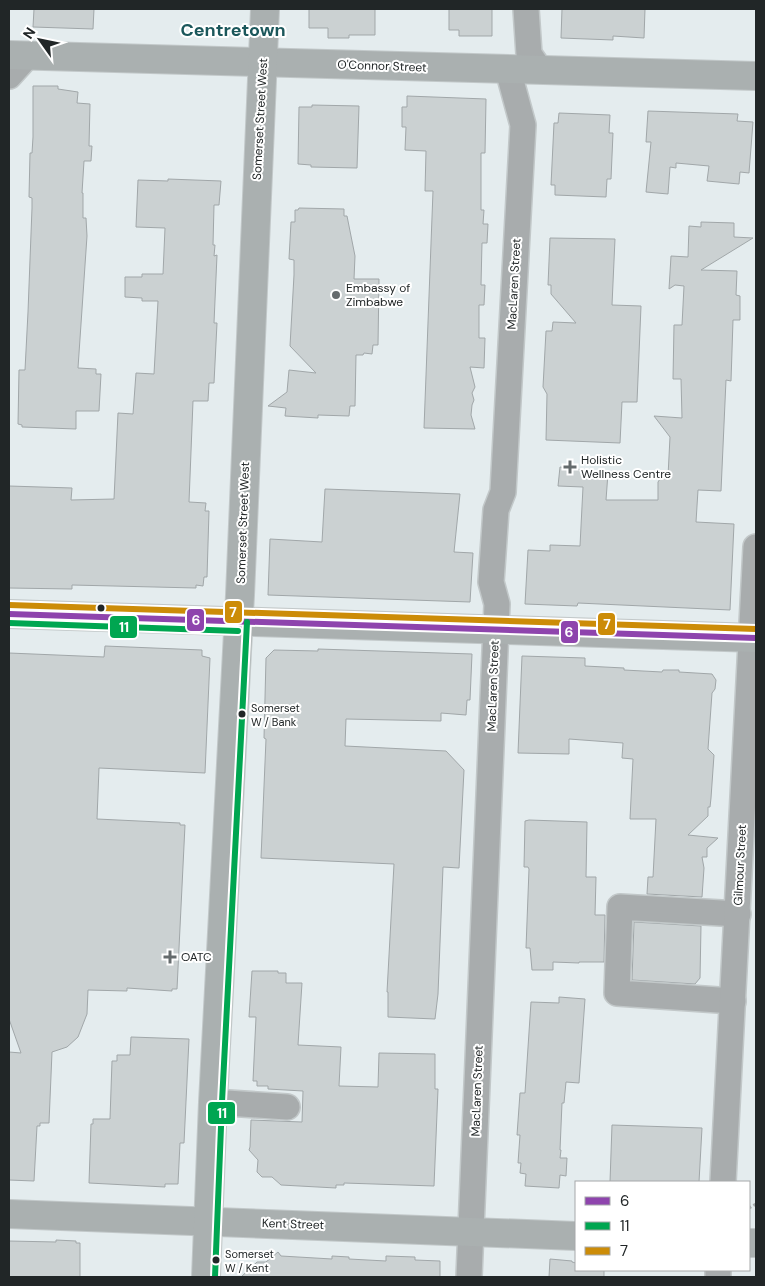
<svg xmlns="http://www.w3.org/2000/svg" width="765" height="1286" font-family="'DM Sans',sans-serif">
	<rect width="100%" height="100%" fill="#e4ecee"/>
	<!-- building -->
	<g fill="#cbd1d2" stroke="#a1a7a9">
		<polygon points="34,9 94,9 93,29 33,27"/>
		<polygon points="309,9 375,9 375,35 349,35 349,38 328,38 328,28 309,28"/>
		<polygon points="449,9 492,9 492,36 459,36 459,30 449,30"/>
		<polygon points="562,9 645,9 644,38 613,36 613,40 561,38"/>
		<polygon points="33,86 58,86 58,89 78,92 77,103 90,104 89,146 92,146 91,161 84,161 82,193 83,193 83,218 86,218 87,236 78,368 96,369 96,374 101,374 99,411 76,411 76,429 22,427 22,425 18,424 19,370 25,370 28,312 32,208 32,198 29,197 30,153 32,153 33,137"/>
		<polygon points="407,96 486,99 485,153 481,153 481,210 484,210 483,224 488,224 487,243 482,243 481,285 485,285 484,305 479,305 479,338 485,338 484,368 470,367 475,387 472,393 474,400 472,405 471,415 475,429 424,428 433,191 425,191 426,151 405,150 406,127 402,127 402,107 407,107"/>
		<polygon points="312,105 359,106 357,168 311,167 311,165 298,164 299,107 312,107"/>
		<polygon points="648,111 738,114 737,121 753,122 749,173 740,172 739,184 707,181 709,166 676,163 676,168 670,167 668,194 646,192 651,142 646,142"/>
		<polygon points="559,113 610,115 609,133 613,133 611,179 607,179 606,197 555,195 555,185 551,185 554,123 558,123"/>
		<polygon points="168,179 221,181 219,205 214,205 213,245 215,245 214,256 217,255 214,323 217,323 214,383 209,383 208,401 193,401 189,502 206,503 205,511 209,511 207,577 204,577 203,586 196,585 196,588 72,585 72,589 9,588 9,486 72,488 71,500 114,499 118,413 133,414 136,373 154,374 158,301 142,301 142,298 125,297 125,277 142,277 142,274 163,274 165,228 136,227 138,180 168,181"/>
		<polygon points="299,208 344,209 344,216 347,216 355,256 354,279 379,279 378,345 373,345 372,354 364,353 363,355 356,355 355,406 350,406 349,416 318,415 318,418 285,416 286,408 268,406 287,392 289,370 316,373 290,346 294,275 294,260 289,259 291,222 295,222 295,210 298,210"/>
		<polygon points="701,222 734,223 734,237 753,238 701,270 737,271 736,295 740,296 740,320 733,320 731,381 726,380 721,491 698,490 696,522 734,524 730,610 578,603 577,606 525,604 528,550 550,551 550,545 580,546 583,487 558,486 560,467 608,473 606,500 658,500 658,482 662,476 668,476 670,437 654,416 682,418 681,379 673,379 674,325 682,325 684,286 675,285 669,289 671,256 688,257 689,226 701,227"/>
		<polygon points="550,238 615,239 612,305 641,306 637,402 622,402 620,443 546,440 547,394 543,387 546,331 552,331 553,322 576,323 551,294 551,285 548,285"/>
		<polygon points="325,489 460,494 454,552 473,553 470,602 268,595 270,539 322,542"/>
		<polygon points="105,646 202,650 202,656 210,658 205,773 99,768 97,819 180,823 180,825 185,825 177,989 172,989 172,991 127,988 127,991 88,990 87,1014 78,1037 67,1047 52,1052 49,1123 40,1123 40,1126 37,1126 34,1181 9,1180 9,1052 21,1053 9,1019 9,653 104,657"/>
		<polygon points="318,649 472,654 470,700 467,700 466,715 441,713 441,721 346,719 345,746 446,751 464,770 459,868 443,867 438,994 435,1019 388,1017 388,992 387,992 394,864 261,858 266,739 264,738 266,658 274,650 318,651"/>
		<polygon points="522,656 585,658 585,666 624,668 624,670 662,672 663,670 679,670 679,672 712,674 716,680 715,689 712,693 708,749 714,755 711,798 710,807 708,807 708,816 688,835 718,838 707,848 707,857 702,857 704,868 702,897 647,894 648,877 653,877 656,819 630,819 633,759 622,758 623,743 569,739 569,754 518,753"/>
		<polygon points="529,820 587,822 586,877 596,877 595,915 605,915 604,962 579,962 579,963 553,962 553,970 532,970 530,948 526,948 529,869 528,867 524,867 525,821"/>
		<polygon points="634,922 701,926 700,978 695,984 632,980"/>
		<polygon points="252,971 278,971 278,973 286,973 286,983 302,983 298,1045 341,1047 339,1086 378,1087 379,1053 435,1054 435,1089 438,1089 434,1186 344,1183 344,1185 336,1185 336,1188 281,1185 272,1177 262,1177 257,1172 258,1160 249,1150 250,1147 251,1120 302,1122 303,1091 268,1089 268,1086 257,1086 257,1081 253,1081 256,1017 249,1017"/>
		<polygon points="559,997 585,999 579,1083 566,1082 564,1103 562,1103 560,1150 561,1150 560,1158 567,1158 566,1176 560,1175 559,1188 525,1186 526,1174 520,1173 521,1163 518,1163 520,1135 517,1135 520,1093 525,1093 531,1002 559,1003"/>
		<polygon points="131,1037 189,1039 184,1143 180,1143 178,1184 165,1184 165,1187 89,1183 91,1124 93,1124 93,1119 110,1119 112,1061 117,1061 117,1055 130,1055"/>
		<polygon points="612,1125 702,1128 699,1182 610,1182"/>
		<polygon points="56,1240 76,1241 76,1243 80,1243 80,1277 9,1277 9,1241 56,1242"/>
		<polygon points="278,1252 281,1256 332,1259 332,1256 349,1257 349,1259 386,1261 386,1256 415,1257 415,1260 440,1261 440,1277 241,1277 257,1262 266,1262"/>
		<polygon points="550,1259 572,1261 572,1262 576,1263 576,1270 604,1270 604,1277 549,1277"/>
	</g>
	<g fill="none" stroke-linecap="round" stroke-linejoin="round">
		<!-- minor casing -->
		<g stroke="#c2c8c9" stroke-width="28">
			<g id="minor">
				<polyline points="526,9 529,54 540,70"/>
				<polyline points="9,76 28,55"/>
				<polyline points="733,1001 617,993 620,907 738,914"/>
				<polyline points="213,1102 287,1107"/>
				<polyline points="723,1182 756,547"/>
				<polyline points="469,1277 495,651 497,604 491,582 496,510 503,492 523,125 508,70"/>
				<polyline points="718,1277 718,1270"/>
			</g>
		</g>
		<!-- major casing -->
		<g stroke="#c2c8c9" stroke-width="30">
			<g id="major">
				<polyline points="9,55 756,76"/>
				<polyline points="9,614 756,638"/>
				<polyline points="9,1214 576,1236"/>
				<polyline points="749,1243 756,1243"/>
				<polyline points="206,1277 213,1102 240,595 265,9"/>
			</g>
		</g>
		<!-- path -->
		<polyline stroke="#a8acad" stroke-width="3" stroke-dasharray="2.5 2.5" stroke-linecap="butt" points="749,1208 756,1204"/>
		<!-- minor -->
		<use href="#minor" stroke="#a8acad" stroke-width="25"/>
		<!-- major -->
		<use href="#major" stroke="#aab0b0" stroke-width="28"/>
		<!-- bus-1 casing -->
		<g stroke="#fff" stroke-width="10">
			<polyline id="bus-1" points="9,614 756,638"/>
		</g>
		<!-- bus-2 casing -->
		<g stroke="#fff" stroke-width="10">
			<g id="bus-2">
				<polyline points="9,623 238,631"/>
				<polyline points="215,1277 222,1102 247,622"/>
			</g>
		</g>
		<!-- bus-3 casing -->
		<g stroke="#fff" stroke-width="10">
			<polyline id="bus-3" points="9,605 756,629"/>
		</g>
		<!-- bus-1 -->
		<use href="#bus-1" stroke="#8e44ad" stroke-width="6"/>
		<!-- bus-2 -->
		<use href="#bus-2" stroke="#00a651" stroke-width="6"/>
		<!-- bus-3 -->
		<use href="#bus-3" stroke="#cc8c08" stroke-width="6"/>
	</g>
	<!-- markers -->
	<g fill="#656b6d" stroke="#fff" stroke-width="2">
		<circle cx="336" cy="295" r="5"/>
		<path d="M567.5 459.5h5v5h5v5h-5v5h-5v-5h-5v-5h5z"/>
		<path d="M167.5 949.5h5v5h5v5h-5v5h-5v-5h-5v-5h5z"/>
	</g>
	<g fill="#212627" stroke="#fff" stroke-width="2">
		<circle cx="101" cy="608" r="4.5"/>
		<circle cx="242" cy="714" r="4.5"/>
		<circle cx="216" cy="1260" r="4.5"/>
	</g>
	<g text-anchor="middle" stroke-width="4" stroke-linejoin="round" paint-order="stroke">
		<!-- bus labels -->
		<g font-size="11" fill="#212627" stroke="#fff" text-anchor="start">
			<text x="251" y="712">Somerset<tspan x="251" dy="14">W / Bank</tspan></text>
			<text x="225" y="1258">Somerset<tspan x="225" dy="14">W / Kent</tspan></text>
		</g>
		<!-- street labels -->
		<g font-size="12" fill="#212627" stroke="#fff">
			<text transform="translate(382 66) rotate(2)" y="4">O'Connor Street</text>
			<text transform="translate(260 119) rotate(-87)" y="4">Somerset Street West</text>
			<text transform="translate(514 284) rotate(-87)" y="4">MacLaren Street</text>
			<text transform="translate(243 523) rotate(-88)" y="4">Somerset Street West</text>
			<text transform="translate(493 686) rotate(-88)" y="4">MacLaren Street</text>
			<text transform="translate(740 865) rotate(-87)" y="4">Gilmour Street</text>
			<text transform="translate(477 1091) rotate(-88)" y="4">MacLaren Street</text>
			<text transform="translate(293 1224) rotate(2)" y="4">Kent Street</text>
		</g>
		<!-- poi labels -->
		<g font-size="12" fill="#212627" stroke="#fff" text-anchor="start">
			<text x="346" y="292">Embassy of<tspan x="346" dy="14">Zimbabwe</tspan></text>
			<text x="581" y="464">Holistic<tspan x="581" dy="14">Wellness Centre</tspan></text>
			<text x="181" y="961">OATC</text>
		</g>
		<!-- district labels -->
		<g font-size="18" font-weight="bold" fill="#1b575b" stroke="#fff">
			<text x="233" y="36">Centretown</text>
		</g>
	</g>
	<g stroke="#fff" stroke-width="2">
		<rect x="224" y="600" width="19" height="24" rx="5" fill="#cc8c08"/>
		<rect x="186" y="608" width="19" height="24" rx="5" fill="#8e44ad"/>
		<rect x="597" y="612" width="19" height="24" rx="5" fill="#cc8c08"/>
		<rect x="109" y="615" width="29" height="24" rx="5" fill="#00a651"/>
		<rect x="560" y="620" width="19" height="24" rx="5" fill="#8e44ad"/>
		<rect x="207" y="1101" width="29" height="24" rx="5" fill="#00a651"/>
	</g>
	<g font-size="14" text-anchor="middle" font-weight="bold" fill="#fff">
		<text x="233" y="617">7</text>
		<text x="196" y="625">6</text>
		<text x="607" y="629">7</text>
		<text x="124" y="632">11</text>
		<text x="569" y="637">6</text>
		<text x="222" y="1118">11</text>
	</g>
	<!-- border -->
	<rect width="765" height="1286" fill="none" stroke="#212627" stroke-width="20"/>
	<!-- legend -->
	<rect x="575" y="1181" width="175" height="90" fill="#ffffff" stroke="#a6a8a9"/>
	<rect x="585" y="1197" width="25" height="8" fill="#8e44ad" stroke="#a6a8a9"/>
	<text x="620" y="1206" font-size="15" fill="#212627">6</text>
	<rect x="585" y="1222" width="25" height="8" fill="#00a651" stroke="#a6a8a9"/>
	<text x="620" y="1231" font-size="15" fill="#212627">11</text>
	<rect x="585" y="1247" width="25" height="8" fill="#cc8c08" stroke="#a6a8a9"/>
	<text x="620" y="1256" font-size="15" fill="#212627">7</text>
	<!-- north arrow -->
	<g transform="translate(40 40) rotate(303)" stroke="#ffffff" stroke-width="4" paint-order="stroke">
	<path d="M0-4L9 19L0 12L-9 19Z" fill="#212627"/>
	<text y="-8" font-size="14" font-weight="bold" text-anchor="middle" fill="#212627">N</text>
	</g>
</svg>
